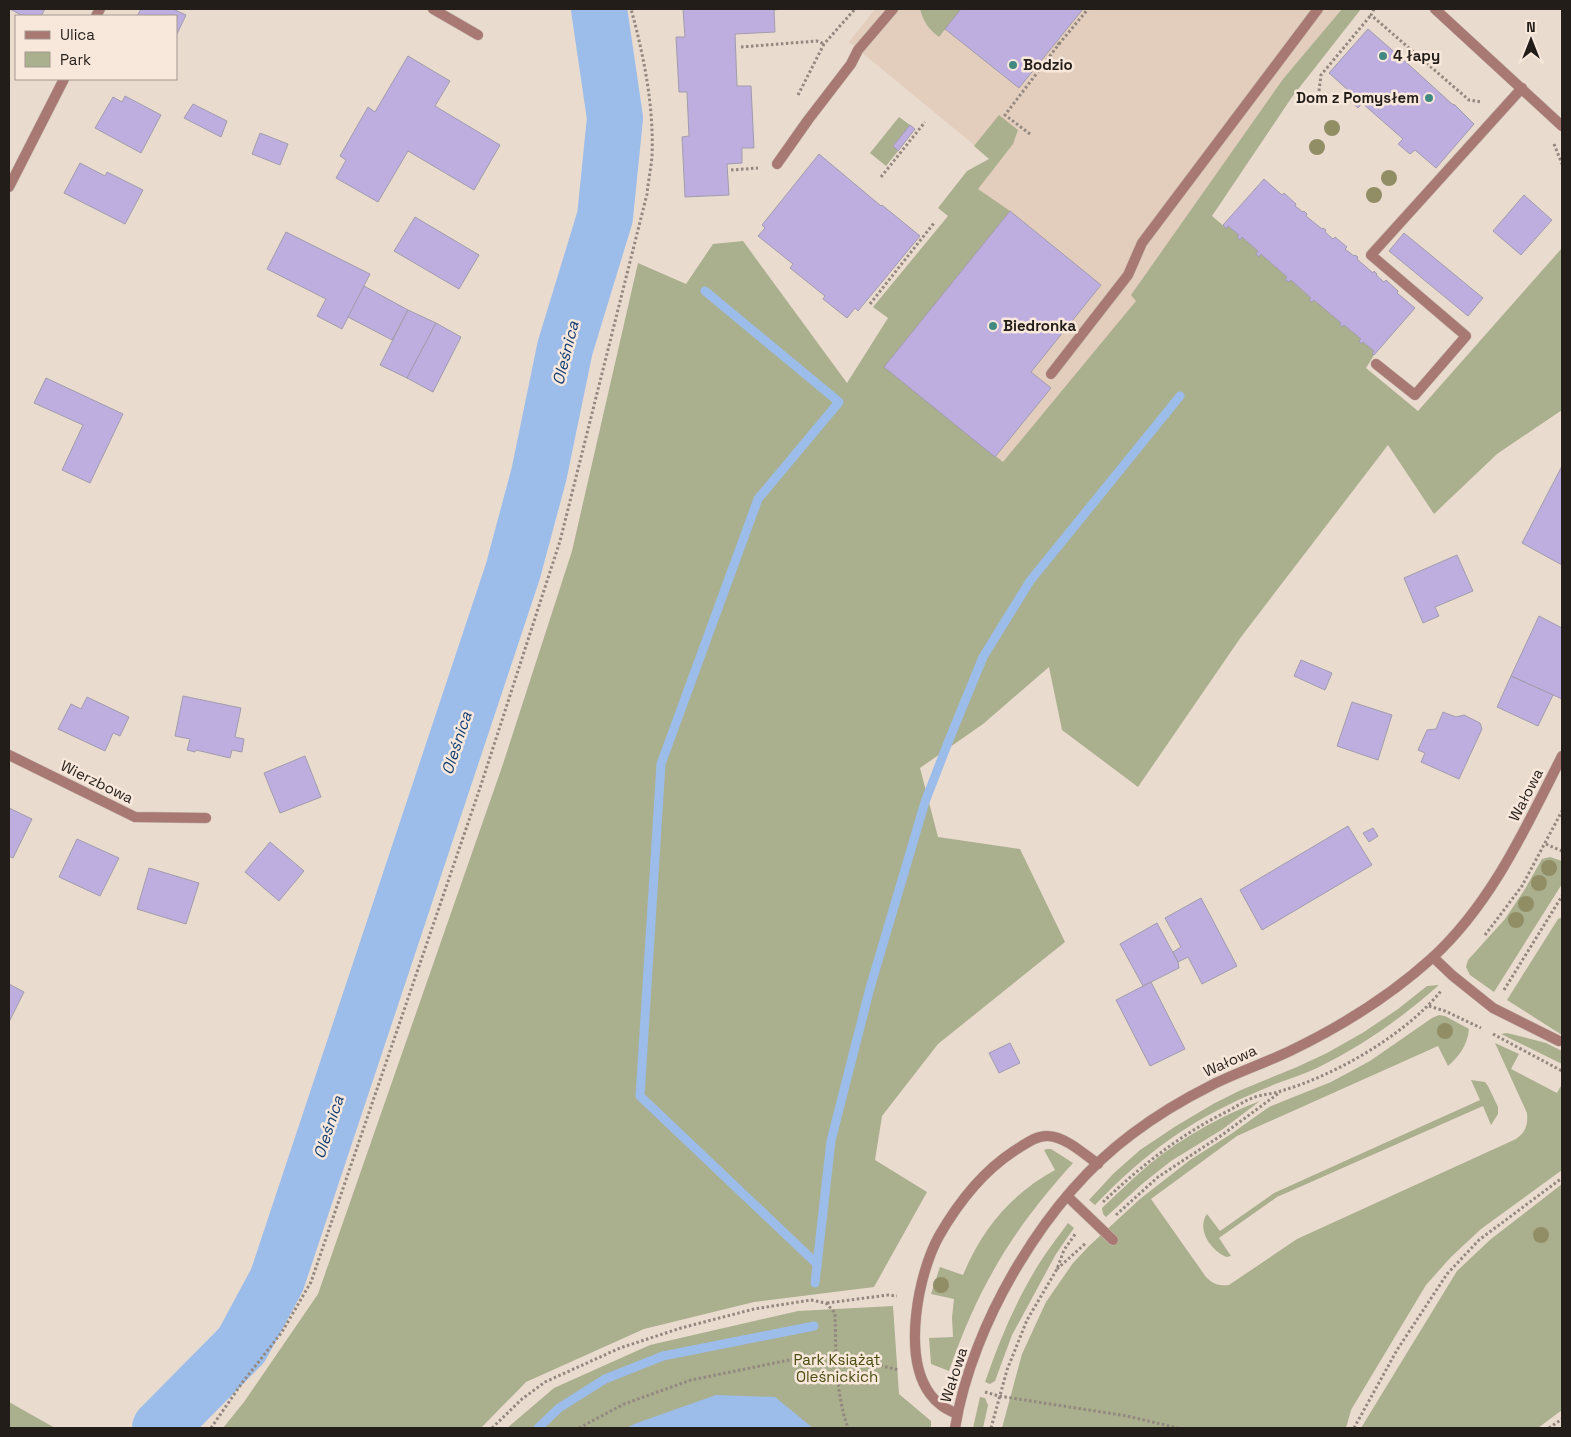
<svg xmlns="http://www.w3.org/2000/svg" width="1571" height="1437" font-family="'Space Grotesk',sans-serif">
	<rect width="100%" height="100%" fill="#eadbcf"/>
	<!-- built -->
	<polygon fill="#e3cdbd" points="875,9 1342,9 1283,79 1132,294 1136,301 1002,490 847,384 990,158 849,42"/>
	<!-- green -->
	<g fill="#aaaf8e">
		<path d="M920,9H961L939,37C929,30 923,21 920,9Z"/>
		<polygon points="1342,9 1361,9 1292,97 1212,216 1226,228 1228,226 1239,235 1237,237 1239,239 1242,237 1258,251 1256,254 1259,256 1261,254 1287,277 1286,280 1289,282 1291,280 1311,298 1310,300 1312,302 1314,300 1341,323 1340,326 1342,327 1344,325 1361,339 1359,342 1361,343 1363,342 1374,351 1372,353 1374,355 1366,368 1418,411 1562,248 1562,410 1497,454 1434,514 1388,445 1241,637 1138,787 1062,730 1049,667 983,724 920,768 938,837 1020,849 1065,942 938,1044 882,1116 875,1160 927,1192 874,1287 754,1302 644,1329 526,1382 481,1428 223,1428 244,1402 318,1294 503,764 572,551 638,263 686,284 713,244 743,241 847,383 888,318 873,307 948,216 938,208 967,171 989,159 974,146 999,115 1018,130 1013,144 978,189 1010,211 884,367 1003,462 1136,301 1131,295 1283,79"/>
		<polygon points="899,117 910,125 893,146 898,151 886,166 870,153"/>
		<polygon points="1550,857 1562,861 1562,884 1494,992 1470,975 1466,967 1468,960 1505,919 1525,889 1542,859"/>
		<polygon points="1562,917 1562,1035 1507,1000 1558,919"/>
		<path d="M1439,985C1402,1018 1362,1046 1317,1068C1304,1074 1291,1078 1278,1083C1253,1093 1228,1104 1205,1117C1160,1143 1131,1168 1095,1205L1089,1200L1114,1173L1140,1150L1176,1126L1213,1104L1241,1090L1297,1067L1327,1053L1364,1032L1398,1009L1427,986Z"/>
		<path d="M1439,1015L1445,1016L1469,1029C1467,1046 1460,1055 1448,1066L1438,1046L1237,1136L1151,1199L1206,1277C1213,1284 1218,1286 1229,1285L1297,1239L1516,1139C1526,1132 1528,1125 1527,1113L1495,1043L1519,1054L1511,1069L1557,1093L1562,1084V1170L1481,1229L1451,1257L1426,1285L1351,1410L1346,1428H1002L1022,1354L1046,1302L1073,1263L1089,1246L1140,1199L1190,1160L1231,1134L1269,1107L1331,1082L1370,1061L1432,1018Z"/>
		<polygon points="1507,1033 1546,1043 1562,1051 1562,1064 1501,1034"/>
		<path d="M1471,1080L1485,1082L1488,1086L1498,1107V1114L1491,1125L1483,1106L1277,1197L1219,1238L1231,1256L1227,1257C1211,1251 1196,1229 1207,1214L1220,1231L1274,1193L1480,1100Z"/>
		<path d="M1260,1101L1223,1129L1171,1161L1142,1184L1106,1217L1103,1214L1102,1208C1116,1195 1130,1181 1144,1169C1176,1141 1220,1116 1260,1101Z"/>
		<path d="M1047,1149H1051L1073,1163C1013,1229 978,1287 949,1371L931,1364L929,1338L953,1337L952,1318L954,1299L931,1294L940,1267L963,1275C982,1229 1011,1194 1055,1170L1044,1150Z"/>
		<polygon points="1562,1184 1562,1410 1538,1428 1361,1428 1457,1271 1491,1239"/>
		<path d="M1068,1223L1074,1228L1056,1254L1012,1335L995,1381L990,1384L985,1382C999,1342 1015,1303 1037,1267C1046,1252 1058,1237 1068,1223Z"/>
		<polygon points="893,1306 899,1394 931,1421 931,1428 507,1428 554,1388 650,1345 798,1311"/>
		<polygon points="980,1397 985,1398 988,1405 983,1428 973,1428"/>
		<polygon points="9,1402 55,1428 9,1428"/>
	</g>
	<!-- water -->
	<polygon fill="#9cbde9" points="716,1395 775,1397 813,1428 627,1428 634,1424"/>
	<g fill="none" stroke-linecap="round" stroke-linejoin="round">
		<!-- stream -->
		<g stroke="#9cbde9" stroke-width="9">
			<polyline points="705,291 839,402 758,499 661,764 640,1096 817,1264"/>
			<polyline points="815,1283 831,1141 870,988 925,802 949,740 983,657 1030,581 1180,396"/>
			<polyline points="538,1428 559,1408 605,1379 663,1356 814,1326"/>
		</g>
		<!-- river -->
		<polyline stroke="#9cbde9" stroke-width="56" points="160,1428 242,1345 277,1280 513,571 539,474 565,348 605,217 615,118 599,9"/>
	</g>
	<!-- building -->
	<g fill="#beaee0" stroke="#a19cac">
		<polygon points="10,9 45,9 41,16 23,16"/>
		<polygon points="141,9 173,9 186,15 176,36 176,16 137,16"/>
		<polygon points="683,9 782,9 774,10 775,32 735,34 737,86 751,86 754,148 742,148 742,163 727,164 729,195 685,197 682,137 689,136 687,92 679,92 676,37 685,37"/>
		<polygon points="961,9 1083,9 1019,88 945,29"/>
		<polygon points="1368,29 1407,63 1452,104 1455,105 1474,124 1436,168 1415,150 1410,154 1398,144 1403,139 1362,103 1358,108 1346,97 1350,92 1329,73"/>
		<polygon points="408,56 450,81 435,106 500,145 474,190 408,151 378,202 336,178 346,160 340,156 368,107 375,112"/>
		<polygon points="125,96 161,115 141,153 95,128 113,97 122,102"/>
		<polygon points="193,104 227,121 221,137 184,118"/>
		<polygon points="910,125 915,129 898,151 893,146"/>
		<polygon points="260,133 288,144 280,165 252,154"/>
		<polygon points="819,154 881,206 882,205 920,236 858,311 855,308 847,318 823,299 825,296 790,268 793,264 758,236 765,228 762,225"/>
		<polygon points="80,163 105,176 107,172 143,190 125,224 64,193"/>
		<polygon points="1264,179 1282,195 1284,193 1296,204 1295,206 1303,212 1304,211 1307,214 1306,216 1322,229 1323,228 1326,230 1325,232 1333,239 1335,237 1347,247 1345,249 1354,256 1355,255 1358,257 1357,259 1373,273 1374,271 1377,274 1376,275 1384,282 1386,280 1398,291 1397,293 1415,308 1374,355 1372,353 1374,351 1363,342 1361,344 1359,341 1361,339 1344,325 1342,327 1340,325 1341,323 1314,300 1312,302 1309,300 1311,298 1291,280 1289,282 1285,280 1287,277 1261,254 1259,257 1256,254 1258,251 1242,237 1240,240 1237,237 1239,235 1228,226 1226,229 1223,225"/>
		<polygon points="1524,195 1552,220 1521,255 1493,231"/>
		<polygon points="1010,211 1101,285 1031,372 1051,388 995,457 884,367"/>
		<polygon points="415,217 479,255 459,289 394,251"/>
		<polygon points="286,232 370,274 342,329 317,316 326,299 267,269"/>
		<polygon points="1404,233 1483,298 1468,316 1389,251"/>
		<polygon points="364,286 408,310 392,340 348,317"/>
		<polygon points="408,310 436,323 407,378 380,365"/>
		<polygon points="436,323 461,337 433,392 407,378"/>
		<polygon points="46,378 123,414 90,483 62,470 83,425 34,403"/>
		<polygon points="1562,466 1562,565 1522,543"/>
		<polygon points="1457,555 1473,591 1435,607 1439,616 1423,623 1404,578"/>
		<polygon points="1539,616 1562,628 1562,699 1511,676"/>
		<polygon points="1301,660 1332,673 1325,690 1294,676"/>
		<polygon points="1511,676 1553,695 1538,726 1497,707"/>
		<polygon points="183,696 241,708 235,737 244,739 242,752 232,750 230,758 196,750 195,752 187,750 190,739 175,736"/>
		<polygon points="87,697 129,717 120,736 113,733 105,751 58,729 71,704 81,709"/>
		<polygon points="1352,702 1392,715 1378,760 1337,746"/>
		<polygon points="1443,712 1456,717 1464,715 1480,723 1482,729 1459,779 1421,762 1425,753 1418,750 1427,730 1436,729"/>
		<polygon points="305,756 321,797 280,813 264,773"/>
		<polygon points="9,808 32,819 13,858 9,856"/>
		<polygon points="1348,826 1372,865 1262,930 1240,890"/>
		<polygon points="1373,828 1378,836 1369,842 1363,833"/>
		<polygon points="77,839 119,858 100,896 59,877"/>
		<polygon points="270,842 304,871 279,901 245,872"/>
		<polygon points="149,868 199,883 186,924 137,909"/>
		<polygon points="1201,898 1237,966 1202,984 1188,957 1178,962 1173,952 1181,947 1165,918"/>
		<polygon points="1157,923 1178,962 1179,968 1143,986 1120,944"/>
		<polygon points="1151,982 1185,1049 1150,1066 1116,1000"/>
		<polygon points="9,984 24,992 9,1022"/>
		<polygon points="1010,1043 1020,1063 999,1073 989,1053"/>
	</g>
	<g fill="none" stroke-linecap="round" stroke-linejoin="round">
		<!-- service casing -->
		<g stroke="#c6b9ae" stroke-width="11">
			<g id="service">
				<polyline points="433,9 478,35"/>
				<polyline points="777,164 808,120 851,64 858,50 893,9"/>
				<polyline points="1376,364 1415,395 1466,336 1371,255 1522,88"/>
				<polyline points="1051,374 1128,275 1142,243 1318,9"/>
				<polyline points="1433,957 1453,976 1493,1008 1559,1041"/>
				<polyline points="1067,1196 1113,1240"/>
				<path d="M957,1414C946,1409 937,1404 930,1394C902,1356 918,1274 939,1236C958,1203 982,1172 1014,1151C1024,1145 1036,1135 1048,1136C1066,1137 1084,1154 1098,1164"/>
			</g>
		</g>
		<!-- minor casing -->
		<g stroke="#c6b9ae" stroke-width="11">
			<g id="minor">
				<polyline points="96,16 100,9"/>
				<polyline points="9,187 64,79"/>
				<polyline points="9,755 135,817 206,818"/>
			</g>
		</g>
		<!-- tertiary casing -->
		<g stroke="#c6b9ae" stroke-width="11">
			<g id="tertiary">
				<polyline points="1435,9 1562,126"/>
				<path d="M955,1428C972,1323 1046,1198 1132,1134C1157,1115 1184,1099 1212,1085C1238,1072 1265,1063 1290,1051C1342,1026 1390,996 1432,958C1492,903 1526,827 1562,756"/>
			</g>
		</g>
		<!-- path -->
		<g stroke="#93887f" stroke-width="3" stroke-dasharray="2.5 2.5" stroke-linecap="butt">
			<polyline points="1374,9 1371,15 1469,100 1482,102"/>
			<polyline points="1059,44 1088,9"/>
			<polyline points="741,47 817,41 824,44"/>
			<polyline points="1319,91 1321,75 1371,15"/>
			<polyline points="798,95 824,44 855,9"/>
			<polyline points="1030,134 1005,115 1059,44 1056,42"/>
			<polyline points="1554,144 1562,164"/>
			<polyline points="731,170 758,168"/>
			<polyline points="881,177 925,122"/>
			<polyline points="870,304 934,223"/>
			<polyline points="1546,844 1562,851"/>
			<polyline points="1485,935 1522,886 1562,811"/>
			<polyline points="1504,990 1562,896"/>
			<polyline points="1429,1006 1445,1011 1481,1028"/>
			<polyline points="1493,1034 1562,1071"/>
			<path d="M1103,1202C1141,1166 1181,1134 1228,1111C1237,1106 1246,1100 1255,1097C1264,1094 1273,1094 1281,1091C1336,1075 1405,1035 1441,991"/>
			<polyline points="1116,1215 1158,1177 1222,1135 1279,1093"/>
			<polyline points="1057,1269 1086,1243"/>
			<polyline points="827,1303 888,1295 897,1296"/>
			<polyline points="985,1392 999,1396 1127,1416 1178,1428"/>
			<path d="M211,1428L242,1383L282,1332L311,1282L481,785L560,541L647,194C648,182 651,169 652,156C654,107 644,56 631,9"/>
			<path d="M492,1428L522,1399L545,1382L620,1348L681,1328L754,1309L811,1300L826,1303L835,1313C836,1351 835,1392 848,1428"/>
			<polyline points="579,1428 624,1404 691,1380 804,1357 836,1355 899,1370"/>
			<polyline points="991,1428 1007,1370 1027,1320 1057,1269 1064,1250 1076,1233"/>
			<polyline points="1354,1428 1397,1350 1447,1274 1479,1240 1562,1178"/>
			<polyline points="1549,1428 1562,1419"/>
		</g>
		<!-- service -->
		<use href="#service" stroke="#a87973" stroke-width="10"/>
		<!-- minor -->
		<use href="#minor" stroke="#a87973" stroke-width="10"/>
		<!-- tertiary -->
		<use href="#tertiary" stroke="#a87973" stroke-width="10"/>
	</g>
	<!-- trees -->
	<g fill="#918d65">
		<circle cx="1332" cy="128" r="8"/>
		<circle cx="1317" cy="147" r="8"/>
		<circle cx="1389" cy="178" r="8"/>
		<circle cx="1374" cy="195" r="8"/>
		<circle cx="1549" cy="868" r="8"/>
		<circle cx="1539" cy="883" r="8"/>
		<circle cx="1526" cy="904" r="8"/>
		<circle cx="1516" cy="920" r="8"/>
		<circle cx="1445" cy="1031" r="8"/>
		<circle cx="1541" cy="1235" r="8"/>
		<circle cx="941" cy="1285" r="8"/>
	</g>
	<!-- markers -->
	<g fill="#428982" stroke="#f8e8dc" stroke-width="2">
		<circle cx="1383" cy="56" r="5"/>
		<circle cx="1013" cy="65" r="5"/>
		<circle cx="1429" cy="98" r="5"/>
		<circle cx="993" cy="326" r="5"/>
	</g>
	<g text-anchor="middle" stroke-width="5" stroke-linejoin="round" paint-order="stroke">
		<!-- poi labels -->
		<g font-size="15" font-weight="bold" fill="#231d19" stroke="#f8e8dc" text-anchor="start">
			<text x="1393" y="61">4 łapy</text>
			<text x="1023" y="70">Bodzio</text>
			<text x="1419" y="103" text-anchor="end">Dom z Pomysłem</text>
			<text x="1003" y="331">Biedronka</text>
		</g>
		<!-- street labels -->
		<g font-size="15" fill="#231d19" stroke="#f8e8dc">
			<text transform="translate(97 782) rotate(26)" y="5">Wierzbowa</text>
			<text transform="translate(1526 795) rotate(-63)" y="5">Wałowa</text>
			<text transform="translate(1230 1061) rotate(-24)" y="5">Wałowa</text>
			<text transform="translate(954 1375) rotate(-72)" y="5">Wałowa</text>
		</g>
		<!-- park labels -->
		<g font-size="15" fill="#484d0f" stroke="#f8e8dc">
			<text x="837" y="1365">Park Książąt<tspan x="837" dy="17">Oleśnickich</tspan></text>
		</g>
		<!-- water labels -->
		<g font-size="16" font-style="italic" fill="#123d72" stroke="#f8e8dc">
			<text transform="translate(565 353) rotate(-76)" y="6">Oleśnica</text>
			<text transform="translate(456 743) rotate(-72)" y="6">Oleśnica</text>
			<text transform="translate(328 1127) rotate(-72)" y="6">Oleśnica</text>
		</g>
	</g>
	<!-- border -->
	<rect width="1571" height="1437" fill="none" stroke="#231d19" stroke-width="20"/>
	<!-- legend -->
	<rect x="15" y="15" width="162" height="65" fill="#f8e8dc" stroke="#a3978e"/>
	<rect x="25" y="31" width="25" height="8" fill="#a87973" stroke="#a3978e"/>
	<text x="60" y="40" font-size="15" fill="#231d19">Ulica</text>
	<rect x="25" y="52" width="25" height="15" fill="#aaaf8e" stroke="#a3978e"/>
	<text x="60" y="65" font-size="15" fill="#231d19">Park</text>
	<!-- north arrow -->
	<g transform="translate(1531 40)" stroke="#f8e8dc" stroke-width="4" paint-order="stroke">
	<path d="M0-4L9 19L0 12L-9 19Z" fill="#231d19"/>
	<text y="-8" font-size="14" font-weight="bold" text-anchor="middle" fill="#231d19">N</text>
	</g>
</svg>
